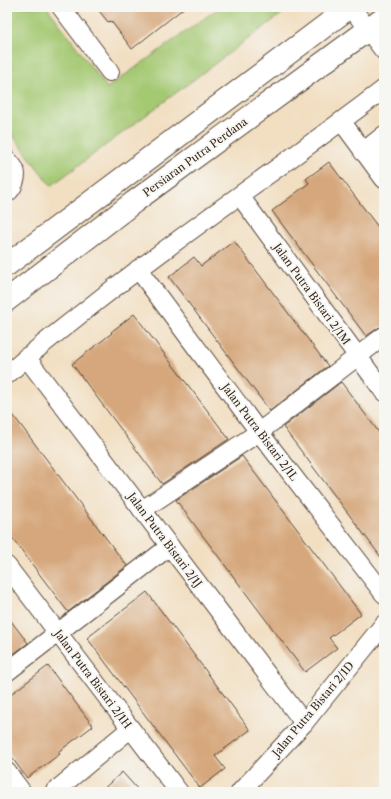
<svg xmlns="http://www.w3.org/2000/svg" width="391" height="799" font-family="'Libre Caslon Text',serif">
	<rect width="100%" height="100%" fill="#f6f6f2"/>
	<filter id="ink" filterUnits="userSpaceOnUse"><feTurbulence type="fractalNoise" baseFrequency=".025" numOctaves="2"/><feDisplacementMap in="SourceGraphic" scale="8" xChannelSelector="R" yChannelSelector="G"/><feConvolveMatrix kernelMatrix="1 2 1 2 8 2 1 2 1" color-interpolation-filters="sRGB"/></filter>
	<filter id="wash" filterUnits="userSpaceOnUse"><feTurbulence type="fractalNoise" baseFrequency=".012" numOctaves="4" result="noise"/><feDisplacementMap in="SourceGraphic" scale="16" xChannelSelector="R" yChannelSelector="G"/><feGaussianBlur stdDeviation="0.9" result="paint"/><feColorMatrix in="noise" values="0 0 0 0 0 0 0 0 0 0 0 0 0 0 0 0 0 1.4 0 .05"/><feComposite in="paint" operator="in"/></filter>
	<g filter="url(#wash)">
		<rect width="100%" height="100%" fill="#f2dfc2"/>
		<!-- green -->
		<polygon fill="#a5c973" stroke="#707a48" points="7,7 47,7 107,88 220,7 291,7 51,186 7,128"/>
		<g id="blocks">
			<!-- building -->
			<g fill="#d6a77b">
				<polygon points="96,7 185,7 132,49 111,21 108,22"/>
				<polygon points="329,162 384,235 384,326 378,328 366,336 272,211 309,183 306,179"/>
				<polygon points="234,241 328,366 270,411 169,277 194,257 201,266"/>
				<polygon points="134,314 229,439 162,484 72,364 112,333 111,332"/>
				<polygon points="341,382 384,439 384,561 283,427"/>
				<polygon points="7,407 127,566 68,612 7,531"/>
				<polygon points="242,456 361,614 329,638 337,648 305,672 176,500"/>
				<polygon points="147,592 250,730 215,756 225,769 200,788 87,638"/>
				<polygon points="7,616 28,643 7,659"/>
				<polygon points="48,666 93,726 58,752 60,754 27,778 7,751 7,697"/>
				<polygon points="122,772 140,792 100,792"/>
			</g>
		</g>
	</g>
	<g filter="url(#ink)">
		<use href="#blocks" fill-opacity="0" stroke="#564537" stroke-width="1"/>
		<g fill="none" stroke-linecap="round" stroke-linejoin="round">
			<!-- minor casing -->
			<g stroke="#564537" stroke-width="20">
				<g id="minor">
					<polyline points="61,7 110,72"/>
					<polyline points="351,7 384,51"/>
					<polyline points="342,122 384,179"/>
					<polyline points="373,144 384,157"/>
					<polyline points="363,152 384,135"/>
					<path d="M7,159C9,162 14,166 15,170C18,177 13,189 7,193"/>
					<polyline points="240,196 384,392"/>
					<polyline points="138,269 259,432 384,594"/>
					<polyline points="26,357 304,723"/>
					<path d="M7,375C35,349 66,326 96,302C190,228 289,162 384,89"/>
					<polyline points="142,510 259,432 384,336"/>
					<polyline points="7,566 179,792"/>
					<polyline points="7,672 170,546"/>
					<polyline points="7,772 22,792"/>
					<polyline points="54,792 130,729"/>
					<polyline points="240,792 304,723 384,624"/>
				</g>
			</g>
			<!-- major casing -->
			<g stroke="#564537" stroke-width="24">
				<g id="major">
					<polyline points="7,265 350,7"/>
					<polyline points="7,300 134,202 384,18"/>
				</g>
			</g>
			<!-- minor -->
			<use href="#minor" stroke="#fff" stroke-width="18"/>
			<!-- major -->
			<use href="#major" stroke="#fff" stroke-width="22"/>
		</g>
	</g>
	<g text-anchor="middle" stroke-width="4" stroke-linejoin="round" paint-order="stroke">
		<!-- street labels -->
		<g font-size="11" fill="#3b2a1e" stroke="#f6f6f2">
			<text transform="translate(195 157) rotate(-36)" y="4">Persiaran Putra Perdana</text>
			<text transform="translate(312 294) rotate(54)" y="4">Jalan Putra Bistari 2/1M</text>
			<text transform="translate(260 432) rotate(53)" y="4">Jalan Putra Bistari 2/1L</text>
			<text transform="translate(165 540) rotate(53)" y="4">Jalan Putra Bistari 2/1J</text>
			<text transform="translate(93 679) rotate(53)" y="4">Jalan Putra Bistari 2/1H</text>
			<text transform="translate(313 709) rotate(-50)" y="4">Jalan Putra Bistari 2/1D</text>
		</g>
	</g>
	<!-- margin -->
	<rect width="391" height="799" fill="none" stroke="#f6f6f2" stroke-width="24"/>
</svg>
